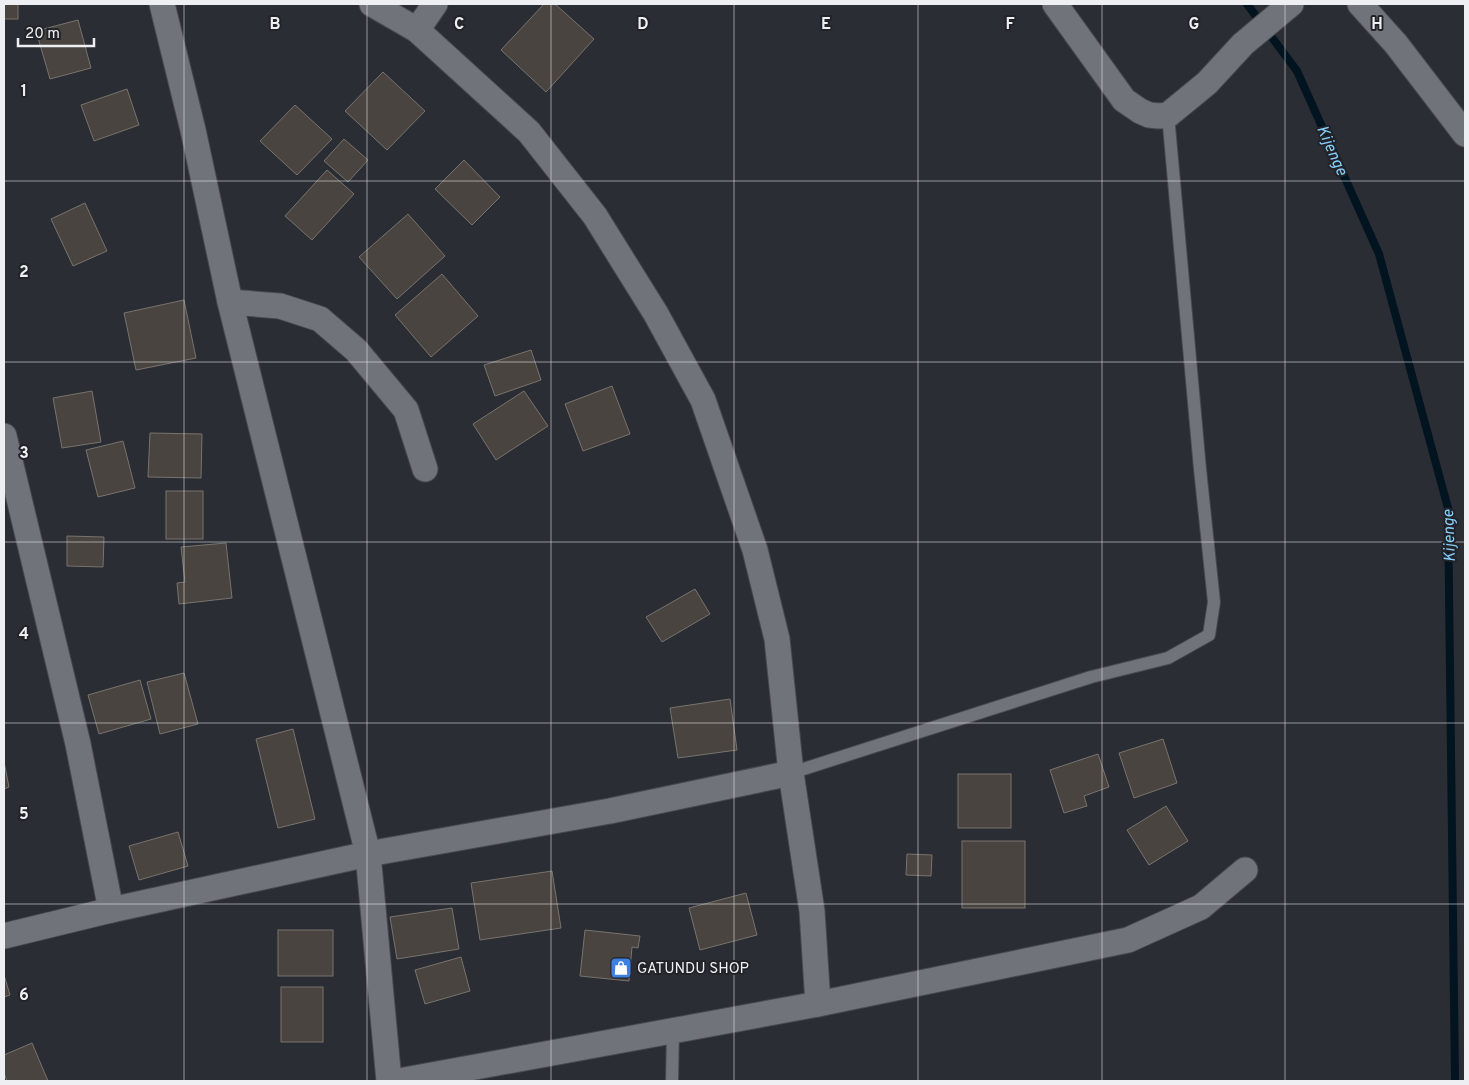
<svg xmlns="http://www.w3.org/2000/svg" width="1469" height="1085" font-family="Overpass,sans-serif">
	<rect width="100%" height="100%" fill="#2a2d33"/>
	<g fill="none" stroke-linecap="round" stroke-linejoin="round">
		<!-- stream -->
		<polyline stroke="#021420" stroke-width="8" points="1247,4 1297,71 1379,254 1448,508 1455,1081"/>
	</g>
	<!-- building -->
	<g fill="#49443f" stroke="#78736d">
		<rect x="4" y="4" width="14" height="15"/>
		<polygon points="544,4 555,4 594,39 546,92 501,50"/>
		<polygon points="78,20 91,68 50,79 36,31"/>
		<polygon points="383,72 425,111 387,150 345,111"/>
		<polygon points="127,89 139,125 94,141 81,105"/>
		<polygon points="295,105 332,139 297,175 260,141"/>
		<polygon points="344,139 368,160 348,182 324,161"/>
		<polygon points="464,160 500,197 472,225 435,189"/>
		<polygon points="327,170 354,194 312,240 285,216"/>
		<polygon points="85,203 107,251 73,266 51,219"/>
		<polygon points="408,214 445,256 397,299 359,257"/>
		<polygon points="442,274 478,316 431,357 395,315"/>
		<polygon points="184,300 196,358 136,370 124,313"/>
		<polygon points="531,350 541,380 495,396 484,365"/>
		<polygon points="612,386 630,434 583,451 565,404"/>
		<polygon points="92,391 101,442 62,448 53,398"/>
		<polygon points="524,391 548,426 496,460 473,424"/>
		<polygon points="150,433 202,434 201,478 148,477"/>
		<polygon points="123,441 135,488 98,497 86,450"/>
		<rect x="166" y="491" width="37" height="48"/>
		<polygon points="67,536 104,537 103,567 67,566"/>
		<polygon points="226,543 232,598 179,604 177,583 185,582 181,547"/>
		<polygon points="695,589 710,614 662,642 646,617"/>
		<polygon points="184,673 198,724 160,734 147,682"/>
		<polygon points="140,680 151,719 99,734 88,695"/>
		<polygon points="730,699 737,750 678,758 670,708"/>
		<polygon points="293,729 315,819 278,828 256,739"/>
		<polygon points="1163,739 1177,783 1134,798 1119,753"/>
		<polygon points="1098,754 1109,787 1084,796 1087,806 1064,813 1050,770"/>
		<polygon points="4,762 9,787 4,789"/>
		<rect x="958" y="774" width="53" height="54"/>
		<polygon points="1166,806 1188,841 1149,865 1127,830"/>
		<polygon points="178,832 188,866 139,880 129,846"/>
		<rect x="962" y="841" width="63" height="67"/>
		<polygon points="907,854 932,855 931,876 906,875"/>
		<polygon points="552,871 561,928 480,940 471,883"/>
		<polygon points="746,893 757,935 700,950 689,908"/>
		<polygon points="452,908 459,949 397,959 390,917"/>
		<rect x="278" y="930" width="55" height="46"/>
		<polygon points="585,930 640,936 638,948 632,947 629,981 580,976"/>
		<polygon points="461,957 470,991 425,1004 415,970"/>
		<polygon points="4,975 10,995 4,997"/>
		<rect x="281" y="987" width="42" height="55"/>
		<polygon points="32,1043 48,1081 7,1081 4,1073 4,1055"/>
	</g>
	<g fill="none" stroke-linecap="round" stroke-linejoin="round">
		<!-- lane casing -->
		<g stroke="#47494f" stroke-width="14">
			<g id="lane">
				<polyline points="791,773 1091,677 1168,658 1209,635 1214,602 1200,469 1168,115"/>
				<polyline points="672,1081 673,1030"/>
			</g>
		</g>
		<!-- street casing -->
		<g stroke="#47494f" stroke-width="27">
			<g id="street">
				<polyline points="162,4 193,130 230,302 368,854 389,1081"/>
				<polyline points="372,4 417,30 529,132 595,216 656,314 703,400 755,550 777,639 791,773 812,911 818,1004"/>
				<polyline points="1055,4 1124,100 1140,111 1149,115 1159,116 1168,115 1207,83 1243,44 1291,4"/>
				<polyline points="1360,4 1396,44 1465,134"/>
				<polyline points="417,30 435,4"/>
				<polyline points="230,302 280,306 320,319 356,350 406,410 425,469"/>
				<polyline points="4,436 78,744 111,910"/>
				<polyline points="4,936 111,910 368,854 610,811 791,773"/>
				<polyline points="399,1081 818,1004 1128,940 1201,907 1245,870"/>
			</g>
		</g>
		<!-- lane -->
		<use href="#lane" stroke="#70737a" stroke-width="12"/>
		<!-- street -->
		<use href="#street" stroke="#70737a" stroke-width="25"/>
	</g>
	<!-- grid -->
	<path fill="none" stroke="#edeff3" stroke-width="1" stroke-opacity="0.55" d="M184,4V1081M367,4V1081M551,4V1081M734,4V1081M918,4V1081M1102,4V1081M1285,4V1081M4,181H1465M4,362H1465M4,542H1465M4,723H1465M4,904H1465"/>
	<!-- icons -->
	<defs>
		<g id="shop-square" transform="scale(1.125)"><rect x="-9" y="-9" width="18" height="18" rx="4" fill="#3f7fe0" stroke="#212329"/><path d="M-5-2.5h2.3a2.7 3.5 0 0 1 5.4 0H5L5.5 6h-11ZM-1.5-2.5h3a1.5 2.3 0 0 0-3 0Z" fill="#fff"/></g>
	</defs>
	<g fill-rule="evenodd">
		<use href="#shop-square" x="621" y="968"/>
	</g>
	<g text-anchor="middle" stroke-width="4" stroke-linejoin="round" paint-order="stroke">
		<!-- poi labels -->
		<g font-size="15" fill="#edeff3" stroke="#212329" text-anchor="start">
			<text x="637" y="973">GATUNDU SHOP</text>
		</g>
		<!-- water labels -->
		<g font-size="16" font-style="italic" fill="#88d0fd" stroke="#212329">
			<text transform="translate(1333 150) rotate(66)" y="6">Kijenge</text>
			<text transform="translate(1448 536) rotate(-92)" y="6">Kijenge</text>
		</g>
	</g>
	<g font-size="16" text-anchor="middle" font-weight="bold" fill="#edeff3" stroke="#212329" stroke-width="4" stroke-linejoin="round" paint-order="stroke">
		<text x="275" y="29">B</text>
		<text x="459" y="29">C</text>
		<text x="643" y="29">D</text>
		<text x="826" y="29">E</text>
		<text x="1010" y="29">F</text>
		<text x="1194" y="29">G</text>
		<text x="1377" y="29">H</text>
		<text x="24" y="96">1</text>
		<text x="24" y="277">2</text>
		<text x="24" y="458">3</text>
		<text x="24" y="639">4</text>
		<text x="24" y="819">5</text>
		<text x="24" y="1000">6</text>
	</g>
	<!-- border -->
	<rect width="1469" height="1085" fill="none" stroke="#edeff3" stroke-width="10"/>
	<!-- scale -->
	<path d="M18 38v8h76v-8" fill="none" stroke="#edeff3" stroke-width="2.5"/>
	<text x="25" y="38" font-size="15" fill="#edeff3" stroke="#212329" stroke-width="4" paint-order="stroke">20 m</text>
</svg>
